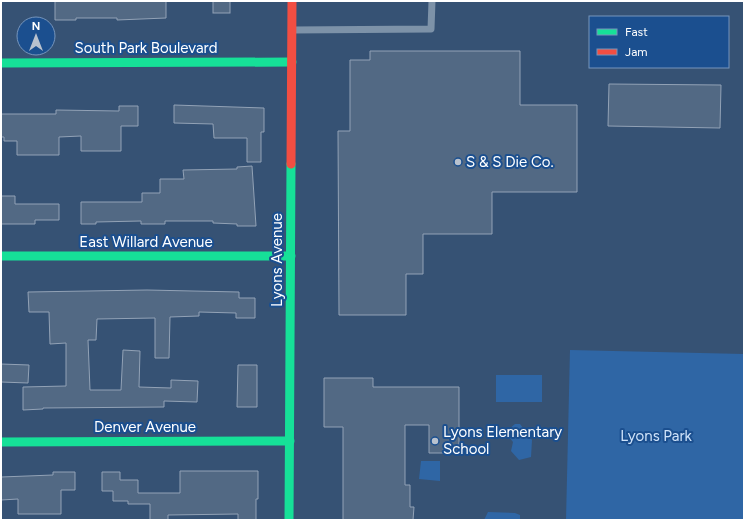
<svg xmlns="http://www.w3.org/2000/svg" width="745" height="521" font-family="Figtree,sans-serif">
	<rect width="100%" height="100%" fill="#365274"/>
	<!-- green -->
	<g fill="#2f66a5">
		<polygon points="570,350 744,354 744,520 566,520"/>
		<rect x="496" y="375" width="46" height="27"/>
		<polygon points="515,424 520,424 532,440 531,457 519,460 511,451 513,442 509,437 509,429"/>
		<polygon points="421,461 440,461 440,481 419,479"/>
		<polygon points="488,512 515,513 520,515 520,520 484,520"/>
	</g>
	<!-- building -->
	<g fill="#526984" stroke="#92a2b6">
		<polygon points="55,1 166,1 166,18 117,20 117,18 76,18 76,20 55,20"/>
		<rect x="213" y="1" width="17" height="12"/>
		<polygon points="370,51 520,51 520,105 577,105 577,192 492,192 492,234 423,234 423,274 406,274 406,315 339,315 338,131 350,131 350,60 370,60"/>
		<polygon points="609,84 721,85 720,128 608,126"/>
		<polygon points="174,105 264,108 264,132 261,132 261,162 247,162 247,138 214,138 213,124 174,123"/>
		<polygon points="119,106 138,106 138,126 121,126 121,151 81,151 81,136 59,137 59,155 17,155 17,141 4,141 4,137 1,137 1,114 56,114 56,110 119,111"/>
		<polygon points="252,166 256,226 237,226 237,224 213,223 213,221 165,221 165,224 141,224 141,221 96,222 96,224 81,224 81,202 142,202 142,193 160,193 160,179 184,179 183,170 237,169 237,167"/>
		<polygon points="1,196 15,196 15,204 59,204 59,220 35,220 35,224 1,224"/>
		<polygon points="147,290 239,292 239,298 255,298 255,318 236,318 236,313 199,312 199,316 170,317 169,358 155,358 155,318 97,319 96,340 88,340 90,390 121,390 123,350 140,351 139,387 171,388 171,380 198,381 197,402 164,401 164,407 43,408 43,409 23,410 23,387 66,386 66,343 50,344 49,312 29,312 28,292"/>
		<polygon points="1,364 29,365 28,383 1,382"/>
		<polygon points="238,365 257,365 257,407 237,407"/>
		<polygon points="324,378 373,378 373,387 459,387 459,453 429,453 429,425 405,425 405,485 410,485 410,507 414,507 413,520 343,520 343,427 324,427"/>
		<polygon points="180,471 258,471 258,499 256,499 256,520 238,520 238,514 168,515 168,520 150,520 150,504 128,504 128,501 113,501 113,491 102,491 102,472 120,472 120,480 138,480 138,493 180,493"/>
		<polygon points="53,472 75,472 75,490 61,490 61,514 18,514 18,499 1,500 1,477 53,475"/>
	</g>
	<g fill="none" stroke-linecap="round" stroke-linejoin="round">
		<!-- lane -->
		<polyline stroke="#7d92a8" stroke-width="7" points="292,30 431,29 432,1"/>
		<!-- fast -->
		<g stroke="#16e098" stroke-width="9">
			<polyline points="1,63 292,62"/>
			<polyline points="1,256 291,256"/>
			<polyline points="1,442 290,441"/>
			<polyline points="289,520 291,164"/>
		</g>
		<!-- jam -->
		<polyline stroke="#f24e42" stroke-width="9" points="291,164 292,1"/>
	</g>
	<!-- markers -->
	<g fill="#b9c2ce" stroke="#1b4f8f" stroke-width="1.5">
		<circle cx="458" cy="162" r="4"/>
		<circle cx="435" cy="441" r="4"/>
	</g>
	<g text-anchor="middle" stroke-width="4" stroke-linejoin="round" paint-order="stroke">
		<!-- street labels -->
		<g font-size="15" fill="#fff" stroke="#1b4f8f">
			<text x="146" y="53">South Park Boulevard</text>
			<text x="146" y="247">East Willard Avenue</text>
			<text transform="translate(277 260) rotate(-90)" y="5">Lyons Avenue</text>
			<text x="145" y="432">Denver Avenue</text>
		</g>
		<!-- poi labels -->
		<g font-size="15" fill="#fff" stroke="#1b4f8f" text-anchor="start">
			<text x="466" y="167">S &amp; S Die Co.</text>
			<text x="443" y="437">Lyons Elementary<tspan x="443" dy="17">School</tspan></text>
		</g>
		<!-- park labels -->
		<g font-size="15" fill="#cfe3fa" stroke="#1b4f8f">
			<text x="656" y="441">Lyons Park</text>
		</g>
	</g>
	<!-- border -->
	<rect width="745" height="521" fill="none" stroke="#ffffff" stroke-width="4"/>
	<!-- legend -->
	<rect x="589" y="16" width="140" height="52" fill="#1b4f8f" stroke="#7695bc"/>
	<rect x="597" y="29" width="20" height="6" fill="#16e098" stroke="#7695bc"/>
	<text x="625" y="36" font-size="12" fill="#ffffff">Fast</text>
	<rect x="597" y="49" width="20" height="6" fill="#f24e42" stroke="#7695bc"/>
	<text x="625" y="56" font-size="12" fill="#ffffff">Jam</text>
	<!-- north arrow -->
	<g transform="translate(36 36)"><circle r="19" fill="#1b4f8f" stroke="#7695bc"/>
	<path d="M0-3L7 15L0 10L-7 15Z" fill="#b9c2ce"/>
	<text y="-6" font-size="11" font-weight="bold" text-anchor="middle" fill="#ffffff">N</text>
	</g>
</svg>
